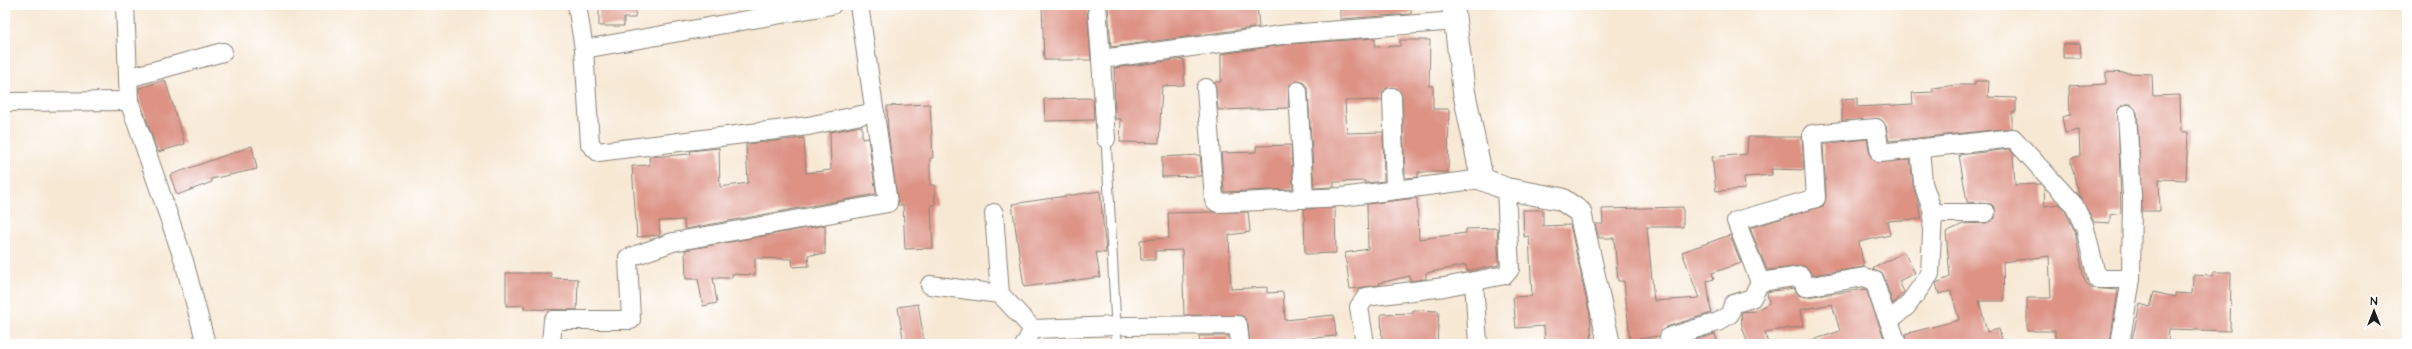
<svg xmlns="http://www.w3.org/2000/svg" width="2412" height="349" font-family="'Architects Daughter',sans-serif">
	<rect width="100%" height="100%" fill="#fff"/>
	<filter id="ink" filterUnits="userSpaceOnUse"><feTurbulence type="fractalNoise" baseFrequency=".025" numOctaves="2"/><feDisplacementMap in="SourceGraphic" scale="8" xChannelSelector="R" yChannelSelector="G"/><feConvolveMatrix kernelMatrix="1 2 1 2 8 2 1 2 1" color-interpolation-filters="sRGB"/></filter>
	<filter id="wash" filterUnits="userSpaceOnUse"><feTurbulence type="fractalNoise" baseFrequency=".012" numOctaves="4" result="noise"/><feDisplacementMap in="SourceGraphic" scale="16" xChannelSelector="R" yChannelSelector="G"/><feGaussianBlur stdDeviation="0.9" result="paint"/><feColorMatrix in="noise" values="0 0 0 0 0 0 0 0 0 0 0 0 0 0 0 0 0 1.4 0 .05"/><feComposite in="paint" operator="in"/></filter>
	<g filter="url(#wash)">
		<rect width="100%" height="100%" fill="#f7e8d4"/>
		<g id="blocks">
			<!-- building -->
			<g fill="#dd9284">
				<polygon points="599,5 636,5 635,18 624,18 624,26 599,26"/>
				<polygon points="1042,5 1087,5 1091,60 1044,60"/>
				<polygon points="1108,5 1257,5 1259,27 1111,47"/>
				<polygon points="1340,5 1411,5 1411,14 1340,19"/>
				<polygon points="1375,38 1375,47 1400,46 1400,40 1430,40 1429,86 1433,86 1433,109 1449,109 1448,172 1418,172 1418,177 1405,178 1402,97 1397,88 1386,88 1383,92 1382,100 1345,101 1347,133 1383,132 1384,181 1365,183 1365,181 1334,182 1334,187 1314,188 1308,90 1303,82 1297,81 1289,86 1288,108 1218,110 1215,82 1221,82 1221,54 1290,44"/>
				<polygon points="2080,43 2081,58 2063,58 2063,44"/>
				<polygon points="1184,59 1184,85 1162,86 1159,143 1120,142 1121,119 1115,119 1114,68"/>
				<polygon points="2106,72 2152,74 2153,96 2180,95 2181,132 2188,132 2186,180 2159,179 2160,211 2142,211 2137,113 2131,104 2126,104 2118,109 2121,213 2110,215 2110,223 2094,222 2079,195 2071,164 2071,158 2080,156 2079,130 2065,133 2062,117 2070,115 2069,86 2106,84"/>
				<polygon points="165,80 185,144 158,152 139,99 139,88"/>
				<polygon points="1975,81 1989,81 1988,97 2016,98 2016,112 2012,112 2012,128 1889,141 1886,126 1880,119 1842,121 1842,99 1857,98 1857,107 1913,104 1912,93 1933,92 1933,88 1957,85 1975,85"/>
				<polygon points="1093,98 1094,120 1045,121 1044,99"/>
				<polygon points="930,104 933,158 930,158 930,185 935,185 935,205 931,205 933,248 905,249 903,205 898,205 888,131 887,106"/>
				<polygon points="862,126 862,139 868,138 876,194 685,229 684,220 659,221 660,235 637,237 632,166 650,165 649,157 691,154 690,151 719,148 720,187 748,183 746,144 804,138 806,173 831,170 830,132"/>
				<polygon points="1748,137 1802,137 1804,170 1771,169 1772,175 1744,177 1745,189 1716,191 1712,157 1747,154"/>
				<polygon points="1867,139 1870,155 1876,162 1910,160 1913,184 1922,219 1887,221 1890,235 1859,242 1864,267 1812,275 1808,269 1804,266 1767,270 1750,228 1823,206 1826,197 1823,144"/>
				<polygon points="1291,145 1293,189 1224,192 1221,153 1256,152 1256,146"/>
				<polygon points="252,146 257,169 211,179 212,182 177,195 170,175"/>
				<polygon points="2009,149 2013,153 2015,185 2041,184 2044,188 2045,206 2059,204 2065,211 2075,232 2084,279 2090,288 2118,290 2110,344 2055,344 2055,331 2027,331 2027,298 2051,298 2049,256 2003,262 2004,301 1979,301 1987,332 1999,329 2003,344 1907,344 1905,334 1959,320 1951,291 1939,294 1936,283 1950,277 1946,232 1963,224 1986,223 1995,218 1995,208 1991,204 1967,202 1959,155"/>
				<polygon points="1200,155 1202,176 1162,177 1162,157"/>
				<polygon points="1100,191 1106,253 1096,252 1100,277 1024,287 1012,204"/>
				<polygon points="1417,198 1419,239 1466,233 1466,229 1497,228 1499,265 1467,271 1466,265 1426,273 1426,279 1410,281 1410,276 1379,283 1380,285 1350,289 1345,253 1368,249 1367,204"/>
				<polygon points="1683,207 1683,227 1647,227 1654,301 1699,298 1682,252 1730,235 1741,263 1712,273 1714,279 1707,281 1711,313 1666,327 1659,336 1630,340 1624,281 1618,281 1614,238 1599,238 1595,224 1603,224 1602,209"/>
				<polygon points="1335,208 1336,253 1305,254 1304,209"/>
				<polygon points="1523,210 1543,210 1543,226 1570,225 1590,316 1592,344 1578,344 1578,342 1545,344 1544,326 1516,328 1513,297 1532,296 1529,236 1524,237"/>
				<polygon points="1213,212 1248,212 1250,232 1229,235 1231,289 1267,287 1267,293 1283,292 1285,320 1334,315 1336,336 1279,341 1279,344 1250,344 1248,324 1243,316 1184,315 1182,250 1155,251 1155,260 1141,260 1140,240 1169,238 1168,213"/>
				<polygon points="825,225 825,254 808,255 809,266 793,267 792,259 755,258 755,275 732,274 732,278 713,278 717,303 703,306 698,279 686,279 685,250"/>
				<polygon points="1904,252 1915,273 1899,281 1904,292 1893,304 1883,274 1872,269"/>
				<polygon points="2213,272 2231,272 2230,331 2169,329 2168,344 2131,344 2140,304 2150,307 2154,292 2175,297 2175,293 2192,294 2193,275 2213,276"/>
				<polygon points="506,273 551,273 551,278 578,279 577,310 524,309 524,305 506,306"/>
				<polygon points="1794,288 1798,295 1806,297 1866,289 1886,344 1810,344 1810,341 1840,331 1832,304 1800,310 1803,326 1765,332 1768,344 1748,344 1742,326 1741,312 1755,311 1769,303 1767,292"/>
				<polygon points="918,304 924,340 904,344 898,307"/>
				<polygon points="1413,310 1439,311 1437,344 1382,344 1381,314 1413,313"/>
				<polygon points="1715,334 1718,344 1692,344 1691,341"/>
				<polygon points="1199,336 1229,336 1229,344 1200,344"/>
			</g>
		</g>
	</g>
	<g filter="url(#ink)">
		<use href="#blocks" fill-opacity="0" stroke="#8a8278" stroke-width="1"/>
		<g fill="none" stroke-linecap="round" stroke-linejoin="round">
			<!-- service casing -->
			<g stroke="#8a8278" stroke-width="11">
				<polyline id="service" points="1106,139 1117,344"/>
			</g>
			<!-- minor casing -->
			<g stroke="#8a8278" stroke-width="20">
				<g id="minor">
					<polyline points="125,5 129,101 184,261 206,344"/>
					<polyline points="577,5 584,49 590,144 598,152 808,126 875,112"/>
					<polyline points="1097,5 1101,59"/>
					<polyline points="584,49 832,5"/>
					<polyline points="128,78 223,52"/>
					<polyline points="1206,88 1214,200 1218,203 1342,197 1482,179"/>
					<polyline points="1298,91 1304,198"/>
					<polyline points="1392,97 1395,190"/>
					<polyline points="5,102 129,101"/>
					<polyline points="2127,114 2132,196 2131,279"/>
					<polyline points="1106,139 1101,59 1289,34 1456,21"/>
					<polyline points="1920,148 1923,183 1933,213 1986,213"/>
					<polyline points="994,213 1000,294 1033,329 1116,326"/>
					<polyline points="1474,281 1478,344"/>
					<path d="M1760,282L1801,276L1805,287L1864,277L1875,281C1879,304 1891,322 1897,344"/>
					<polyline points="930,285 1000,294"/>
					<polyline points="1890,320 1907,306 1930,274 1933,213"/>
					<polyline points="1126,326 1238,325 1240,344"/>
					<polyline points="551,344 553,320 631,320 628,258 673,242 888,203 859,5"/>
					<polyline points="1025,344 1033,329"/>
					<polyline points="1365,344 1359,307 1366,297 1444,287 1505,275 1510,269 1506,189"/>
					<polyline points="1668,344 1669,337 1718,322 1730,314 1733,304 1752,298 1760,282 1736,221 1816,198 1812,134 1876,128 1880,153 2013,138 2074,205 2085,228 2097,279 2131,279 2120,344"/>
				</g>
			</g>
			<!-- tertiary casing -->
			<g stroke="#8a8278" stroke-width="24">
				<polyline id="tertiary" points="1453,5 1464,92 1482,179 1506,189 1561,199 1580,212 1609,344"/>
			</g>
			<!-- service -->
			<use href="#service" stroke="#fff" stroke-width="9"/>
			<!-- minor -->
			<use href="#minor" stroke="#fff" stroke-width="18"/>
			<!-- tertiary -->
			<use href="#tertiary" stroke="#fff" stroke-width="22"/>
		</g>
	</g>
	<!-- margin -->
	<rect width="2412" height="349" fill="none" stroke="#fff" stroke-width="20"/>
	<!-- north arrow -->
	<g transform="translate(2374 311)" stroke="#ffffff" stroke-width="3" paint-order="stroke">
	<path d="M0-3L7 15L0 10L-7 15Z" fill="#1c1c1c"/>
	<text y="-6" font-size="11" font-weight="bold" text-anchor="middle" fill="#1c1c1c">N</text>
	</g>
</svg>
